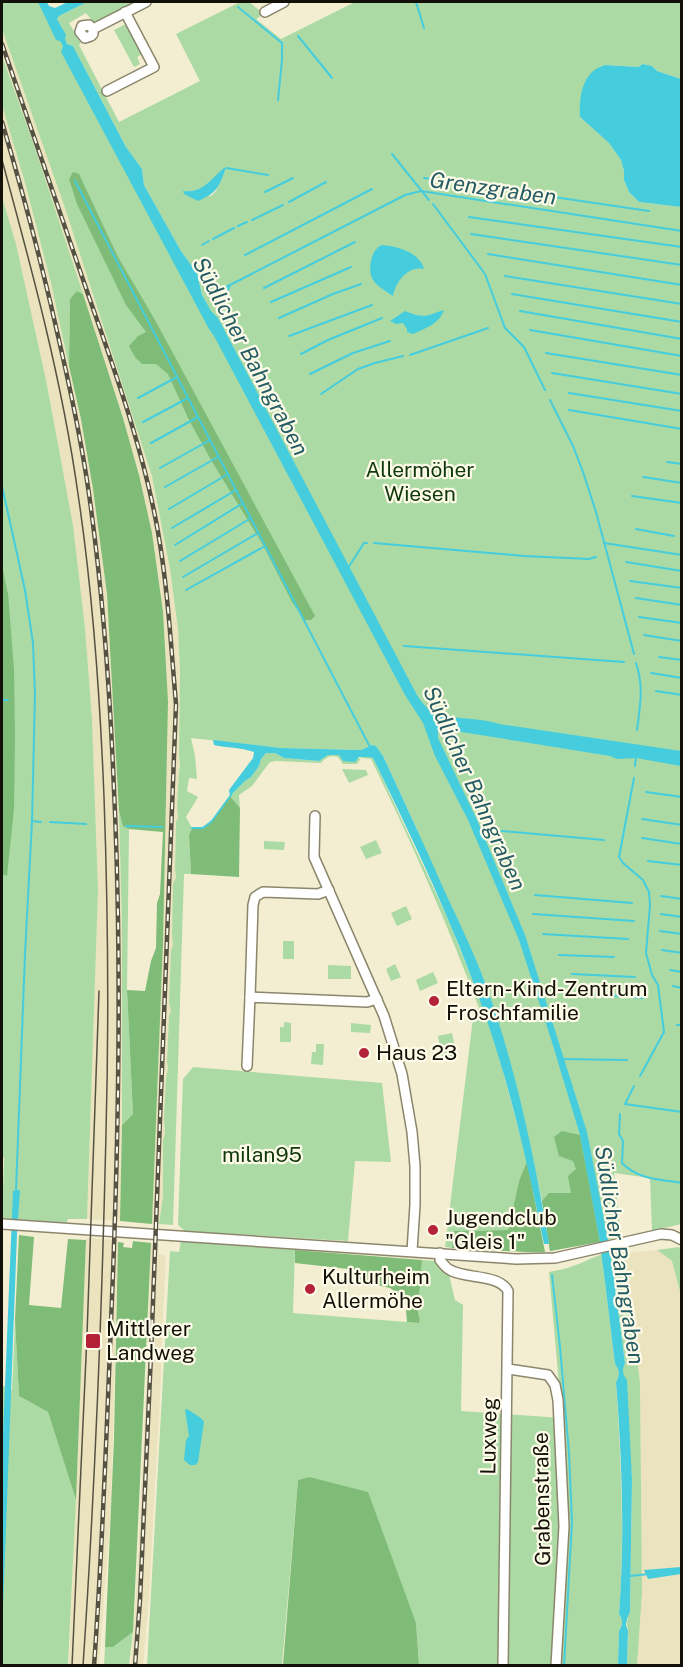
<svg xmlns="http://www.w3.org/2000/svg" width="683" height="1667" font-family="'Public Sans',sans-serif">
	<rect width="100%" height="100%" fill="#f3eed1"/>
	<!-- built -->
	<g fill="#eae3be">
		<polygon points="2,29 65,208 152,476 170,569 178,629 180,672 179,756 180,760 179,771 177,807 178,818 176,822 175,869 176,878 173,884 172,935 173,946 171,950 169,1000 171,1011 169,1016 167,1062 168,1068 166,1078 164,1119 165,1134 163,1140 163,1197 159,1224 152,1224 163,943 168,702 139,475 123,418 83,294 33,142 2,56"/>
		<polygon points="2,105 26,186 51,283 81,419 93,489 107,594 119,811 122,925 122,1125 120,1221 87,1219 98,890 92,719 85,628 73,525 46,380 16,244 2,197"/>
		<polygon points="86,1238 118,1240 111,1508 99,1665 69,1666"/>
		<polygon points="151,1243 159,1243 158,1254 163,1254 166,1258 161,1358 161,1379 149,1598 143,1665 131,1665 136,1596 148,1349"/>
		<polygon points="657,1250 672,1261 681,1295 681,1665 637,1665 642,1593 640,1383 625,1253"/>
	</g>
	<!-- green -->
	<g fill="#abdaa5" fill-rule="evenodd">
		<path d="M2,2H42L199,308L207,304L202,295L197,273L181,251L144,185L142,169L126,147L73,46L67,44L64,39L65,35L57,19L59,16L87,2H136L94,23L86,13L69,23L81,43L79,45L119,122L200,81L176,34L240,2H249L264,14L256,19L281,39L355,2H681V79L657,71L652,66L643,64L638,67L605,65L600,66L580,117L609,143L621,160L624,171V180L629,192L639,202L681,207V1224L652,1231L650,1178L614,1173L621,1237L550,1251L542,1201L520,1101L417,829L383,756L376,746L372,745L361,750L281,748L191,738L195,756L197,779L189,778L187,791L198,797L186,817L192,828L189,835L191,874H184L173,1225L159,1224L163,1196V1140L165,1134L164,1119L166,1078L168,1068L167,1062L169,1016L171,1011L169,1001L171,950L173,946L172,935L173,883L176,878L175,869L176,822L178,818L177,807L179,771L180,766L179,756L180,672L178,629L170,569L152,476L65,208L2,29ZM226,169L216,191L211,196L183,191C204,193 210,179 226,169Z"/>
		<polygon points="128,23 143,54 137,57 140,64 134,67 114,30"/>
		<polygon points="2,56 33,142 83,294 77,291 70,299 69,366 51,283 26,186 2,105"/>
		<polygon points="2,197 16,244 46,380 73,525 85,628 92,719 98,890 87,1219 68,1219 66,1223 2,1218 4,1158 2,1157 2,875 6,876 8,593 2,565"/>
		<path d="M266,753H275L284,758L319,761L328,755H339L357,759L366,756L373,758L448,919L483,1007L498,1053L527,1161L519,1181L508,1230L455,1231L452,1248L445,1247L474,1010L479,1008C447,923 411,841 371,759L361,758L357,764H343L338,757C330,755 326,757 321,763L276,761L270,762L252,786L239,795L240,808L230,796L245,781L251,777L259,766L261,759Z"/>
		<polygon points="342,769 366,770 368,775 349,783"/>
		<polygon points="119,811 123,825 129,829 127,990 133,1114 122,1125 122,926"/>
		<polygon points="376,840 382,853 366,859 360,847"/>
		<polygon points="264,841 285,842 284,850 264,849"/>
		<polygon points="406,906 412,919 397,926 391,913"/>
		<rect x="283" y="941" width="11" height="18"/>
		<polygon points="395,964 401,977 391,981 386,969"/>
		<polygon points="328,965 351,966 351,979 328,979"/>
		<polygon points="433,972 438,983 420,991 416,980"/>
		<polygon points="284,1022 291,1023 291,1042 280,1042 280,1027 284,1027"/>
		<polygon points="351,1023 371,1025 370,1033 351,1032"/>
		<polygon points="452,1033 457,1057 442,1060 438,1036"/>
		<polygon points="316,1044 324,1044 323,1065 311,1064 312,1052 316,1052"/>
		<polygon points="193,1067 382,1083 391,1162 355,1161 348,1241 185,1231 178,1225 183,1079"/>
		<path d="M181,1241L295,1250L293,1313L419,1323L420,1320L418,1312L422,1260L446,1262L455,1300L463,1305L461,1411L562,1418L549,1272C557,1270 566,1269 573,1266C589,1261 609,1247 625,1253L640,1383L642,1593L637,1665H627C627,1656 628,1646 628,1636C628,1625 625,1623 630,1612L632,1480L622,1369L625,1363L611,1256L602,1258L615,1364C620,1371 620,1375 616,1382C621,1459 625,1537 619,1614C623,1620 623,1625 619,1631L618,1665H419L416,1623L309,1477L298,1480L282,1665L147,1666L170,1251L179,1252Z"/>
		<polygon points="679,1247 681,1250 681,1295 672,1261 657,1250"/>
		<polygon points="15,1320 19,1396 48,1412 76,1500 68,1665 2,1665 2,1385 12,1391"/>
		<polygon points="133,1632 129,1665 104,1666 105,1647 113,1647"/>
	</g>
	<!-- forest -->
	<g fill="#7ebc77">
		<polygon points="73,172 79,174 118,257 155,320 315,616 311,620 305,620 292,602 263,545 211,460 188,418 168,374 156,364 142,364 135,357 129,346 138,336 146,332 126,305 77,204 69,179"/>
		<polygon points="77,291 83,294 123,418 139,475 152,533 163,612 168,702 163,943 152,1224 120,1221 122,1125 133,1114 127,990 145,991 151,961 156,948 157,903 160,894 163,832 129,829 123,826 119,811 107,594 93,489 81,419 69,366 70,299"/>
		<polygon points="2,565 8,593 14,670 15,736 14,809 7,876 2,875"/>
		<polygon points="230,796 240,808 239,877 191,874 189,835 192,828 203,828 212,821"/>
		<polygon points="562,1131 580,1135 600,1242 550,1251 542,1201 549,1193 571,1193 568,1176 576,1169 573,1161 559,1156 554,1137"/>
		<polygon points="527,1161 545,1252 525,1252 452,1248 454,1231 508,1230 519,1181"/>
		<polygon points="19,1235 34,1237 29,1305 61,1308 68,1239 86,1240 76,1500 48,1412 19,1396 15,1320"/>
		<polygon points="133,1241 151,1243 133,1632 113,1647 105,1647 114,1439 118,1242 124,1243 123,1247 132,1248"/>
		<polygon points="295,1250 422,1260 418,1312 420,1320 419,1323 407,1322 405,1298 390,1288 360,1281 357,1270 295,1263"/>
		<polygon points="309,1477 368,1492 416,1623 419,1665 283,1665 298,1480"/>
	</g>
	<!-- water -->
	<g fill="#45cddd">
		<path d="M38,2H47L49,6L55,8L68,2H87L59,16L57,19L66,35L65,39L67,44L73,46L126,147L142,169L144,185L181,251L197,273L202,295L211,311L218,318L417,695C421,701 426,708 433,712C452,720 479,717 499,724L681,751V766L636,758L617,759L610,756L449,730L438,732V738L478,822L525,935L587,1132L608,1240L600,1242L580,1135L551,1039L519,940L468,820L435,756L423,723L405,695L214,336L209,329L61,52L63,46L60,41L56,40Z"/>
		<path d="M643,64L652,66L657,71L681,79V207L639,202L629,192L624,180V171L621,160L609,143L580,117C579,97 582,71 605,65L638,67Z"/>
		<path d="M224,168H226C219,187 217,193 198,201L184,194L183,191C203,193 210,180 224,168Z"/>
		<path d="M382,245C398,246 420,253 424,269C408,266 396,281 393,296C387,292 377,286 373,280C367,270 371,249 382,245Z"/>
		<path d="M444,310C439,324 426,328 413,334L407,332V329L403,323L396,324L390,321L405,311C425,319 425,316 444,310Z"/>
		<path d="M213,740L281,748L361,750L372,745L376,746L383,756C404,801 425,846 445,892C460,924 475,955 487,988C516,1068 535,1160 549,1244H544C528,1165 510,1086 483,1009C453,923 413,840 373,758L369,757H359L355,762L343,761L339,755H328L319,761L284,758L275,753H266L261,759L259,766L251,777L245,781L230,796L229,790L253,758L254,752C240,747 227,748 214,745Z"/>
		<polygon points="20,1190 17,1234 2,1634 2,1459 13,1191"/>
		<path d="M611,1256L625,1363C622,1370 622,1374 627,1380L632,1480L630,1612L627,1619L626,1625L628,1631L627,1666L618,1665L619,1631C623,1625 623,1620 619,1614C625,1537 622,1459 616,1382C620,1375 620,1371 615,1364L602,1258Z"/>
		<polygon points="187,1409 201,1418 204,1422 198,1462 195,1465 190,1465 184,1460 186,1440 189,1436 185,1410"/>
		<polygon points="681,1567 681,1574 648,1579 644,1570"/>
	</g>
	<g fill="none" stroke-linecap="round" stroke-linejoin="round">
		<!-- stream -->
		<g stroke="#45cddd" stroke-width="2">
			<polyline points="416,2 424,28"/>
			<polyline points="238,7 282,43 282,60 278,100"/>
			<polyline points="298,36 332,78"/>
			<polyline points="392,154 429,200"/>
			<polyline points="226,168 268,175"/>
			<polyline points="424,178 649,211"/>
			<polyline points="75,181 370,747"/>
			<polyline points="265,192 293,178"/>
			<polyline points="289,202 326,182"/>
			<polyline points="433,204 485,274 505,328 524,347 545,390"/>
			<polyline points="469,217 682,247"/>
			<polyline points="252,220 283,205"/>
			<polyline points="238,226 247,222"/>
			<polyline points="471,234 682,265"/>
			<polyline points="213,239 234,228"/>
			<polyline points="202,245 209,241"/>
			<polyline points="488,254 682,285"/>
			<polyline points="245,255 372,189"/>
			<polyline points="505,276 682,304"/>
			<polyline points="224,288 230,285"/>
			<polyline points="264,288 355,242"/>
			<polyline points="512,294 682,322"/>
			<polyline points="220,299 227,293 230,285 405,195 421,191 682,231"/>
			<polyline points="271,302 351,267"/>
			<polyline points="520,311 682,339"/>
			<polyline points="279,318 333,294 361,284"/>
			<polyline points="530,330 682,356"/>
			<polyline points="289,336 372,305"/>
			<polyline points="546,353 682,375"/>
			<polyline points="301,354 328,340 382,318"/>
			<polyline points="410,355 488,328"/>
			<polyline points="552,373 682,394"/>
			<polyline points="310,374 353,353 390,341"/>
			<polyline points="569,393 682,411"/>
			<polyline points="321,394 358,369 375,363 403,356"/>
			<polyline points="138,398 177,377"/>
			<polyline points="550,400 573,446 583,472 596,512 634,654"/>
			<polyline points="569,410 682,429"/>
			<polyline points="143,422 188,398"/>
			<polyline points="151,443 198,417"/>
			<polyline points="667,462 682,464"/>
			<polyline points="160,468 210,440"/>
			<polyline points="643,477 682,483"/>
			<polyline points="2,486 25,590 33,643 35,694 32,821 25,954 16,1191"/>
			<polyline points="165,487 218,457"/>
			<polyline points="632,496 682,503"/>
			<polyline points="169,509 228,474"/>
			<polyline points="172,528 236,490"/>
			<polyline points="636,529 674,536"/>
			<polyline points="374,543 524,556 589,559 596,557"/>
			<polyline points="604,543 682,555"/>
			<polyline points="175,545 243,503"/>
			<polyline points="180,561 251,518"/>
			<polyline points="626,562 682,571"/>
			<polyline points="348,568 364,543 367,543"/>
			<polyline points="183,577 258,533"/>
			<polyline points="630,581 682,588"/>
			<polyline points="186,590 265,546"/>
			<polyline points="636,598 682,605"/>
			<polyline points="639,617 682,623"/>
			<polyline points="644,635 682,641"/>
			<polyline points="404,646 624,662"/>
			<polyline points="659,657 682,660"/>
			<path d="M636,663C644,686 640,707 637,730"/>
			<polyline points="651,673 682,678"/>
			<polyline points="656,691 682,695"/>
			<polyline points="2,700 8,700"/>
			<polyline points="635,766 636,756"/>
			<polyline points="634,778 619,857 623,863 643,880 649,892 650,905 646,953 652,975 658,985 664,1032 640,1076"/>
			<polyline points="646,792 682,797"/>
			<polyline points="642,819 682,825"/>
			<polyline points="32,821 41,822"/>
			<polyline points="50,822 86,824"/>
			<polyline points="126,826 162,827"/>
			<polyline points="192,828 203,828 212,821 231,795"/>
			<polyline points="501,831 604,840"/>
			<polyline points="642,838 682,844"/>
			<polyline points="648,861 682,865"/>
			<polyline points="535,895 632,903"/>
			<polyline points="661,896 682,899"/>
			<polyline points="533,914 634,921"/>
			<polyline points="661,914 682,917"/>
			<polyline points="660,931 682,934"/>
			<polyline points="543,934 628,939"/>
			<polyline points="662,950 682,953"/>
			<polyline points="559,955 614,957"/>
			<polyline points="670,970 682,972"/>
			<polyline points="572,974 635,977"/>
			<polyline points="673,986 682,988"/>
			<polyline points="560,992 643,998"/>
			<polyline points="677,1025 682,1025"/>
			<polyline points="561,1059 627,1060"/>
			<polyline points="634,1086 625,1104 682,1112"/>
			<path d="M620,1114L619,1134L623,1141L622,1163C639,1180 659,1179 682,1183"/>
			<polyline points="552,1275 560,1347 569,1453 572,1522 564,1666"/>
			<polyline points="630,1576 649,1574"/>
		</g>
		<!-- canal -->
		<polyline stroke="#45cddd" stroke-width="8" points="604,1241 607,1266"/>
		<!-- minor casing -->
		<g stroke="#8b866b" stroke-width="12">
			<g id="minor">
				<polyline points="265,12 284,2"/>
				<polyline points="93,29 93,34 91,36 85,38 80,32 82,26 89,25 93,29 146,2"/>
				<polyline points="107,91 154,67 125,12"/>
				<polyline points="315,816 314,857 384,1016 402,1074 412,1132 415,1166 415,1205 412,1251"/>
				<polyline points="250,997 253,905 255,897 263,892 318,894 329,890"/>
				<polyline points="247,1066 250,997 367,1002 377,999"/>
				<polyline points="2,1224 516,1259 555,1258 661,1234 672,1235 682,1240"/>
				<path d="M440,1253V1260C443,1264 446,1268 450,1270C466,1279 499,1274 508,1291L503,1666"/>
				<polyline points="508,1369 548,1375 555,1385 558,1400 564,1526 556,1666"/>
			</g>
		</g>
		<!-- minor -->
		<use href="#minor" stroke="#fff" stroke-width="9"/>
		<!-- tram -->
		<g stroke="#555243" stroke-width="1.5">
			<path d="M2,160C32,270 62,380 78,494C93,594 100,696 104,797C108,909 109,1021 106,1133C102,1310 95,1488 83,1666"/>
			<polyline points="72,1666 87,1335 99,991"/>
		</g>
		<!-- rail casing -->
		<g stroke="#555243" stroke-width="4.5">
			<g id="rail">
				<path d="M2,44C31,128 60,212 89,297C116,374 144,452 158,532C168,589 171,647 176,704L151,1354L140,1600L135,1666"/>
				<path d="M2,122C24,196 44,272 61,349C72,397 82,445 89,494C103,593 110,691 114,790C122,960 119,1129 112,1298C107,1421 103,1543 94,1666"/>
			</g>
		</g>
		<!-- rail -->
		<use href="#rail" stroke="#fefbe9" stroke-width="2" stroke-dasharray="7" stroke-linecap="butt"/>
	</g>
	<!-- markers -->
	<g fill="#b42237" stroke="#fefbe9" stroke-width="2">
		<circle cx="434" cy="1001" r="6"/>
		<circle cx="364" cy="1053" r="6"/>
		<circle cx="433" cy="1230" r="6"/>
		<circle cx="310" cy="1289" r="6"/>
		<rect x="85" y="1333" width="16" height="16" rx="3"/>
	</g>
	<g text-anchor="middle" stroke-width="4.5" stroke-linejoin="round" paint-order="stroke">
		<!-- park labels -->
		<g font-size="21" fill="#0e390a" stroke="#fefbe9">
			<text x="420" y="477">Allermöher<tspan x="420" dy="24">Wiesen</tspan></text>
			<text x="262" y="1162">milan95</text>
		</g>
		<!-- poi labels -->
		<g font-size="21" fill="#131107" stroke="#fefbe9" text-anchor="start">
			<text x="446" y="996">Eltern-Kind-Zentrum<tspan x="446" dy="24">Froschfamilie</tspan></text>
			<text x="376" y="1060">Haus 23</text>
			<text x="445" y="1225">Jugendclub<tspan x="445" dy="24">"Gleis 1"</tspan></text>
			<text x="322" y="1284">Kulturheim<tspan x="322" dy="24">Allermöhe</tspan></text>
			<text x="106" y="1336">Mittlerer<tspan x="106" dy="24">Landweg</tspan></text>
		</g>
		<!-- street labels -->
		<g font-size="21" fill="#131107" stroke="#fefbe9">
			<text transform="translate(489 1436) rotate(-89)" y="7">Luxweg</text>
			<text transform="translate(542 1499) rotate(-91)" y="7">Grabenstraße</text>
		</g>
		<!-- water labels -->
		<g font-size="22" font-style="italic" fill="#265d64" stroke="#fefbe9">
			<text transform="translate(493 188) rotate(8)" y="8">Grenzgraben</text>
			<text transform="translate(251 356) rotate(62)" y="8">Südlicher Bahngraben</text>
			<text transform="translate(475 788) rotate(66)" y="8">Südlicher Bahngraben</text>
			<text transform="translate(620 1255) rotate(81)" y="8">Südlicher Bahngraben</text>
		</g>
	</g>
	<!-- border -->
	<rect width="683" height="1667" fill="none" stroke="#131107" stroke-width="6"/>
</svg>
